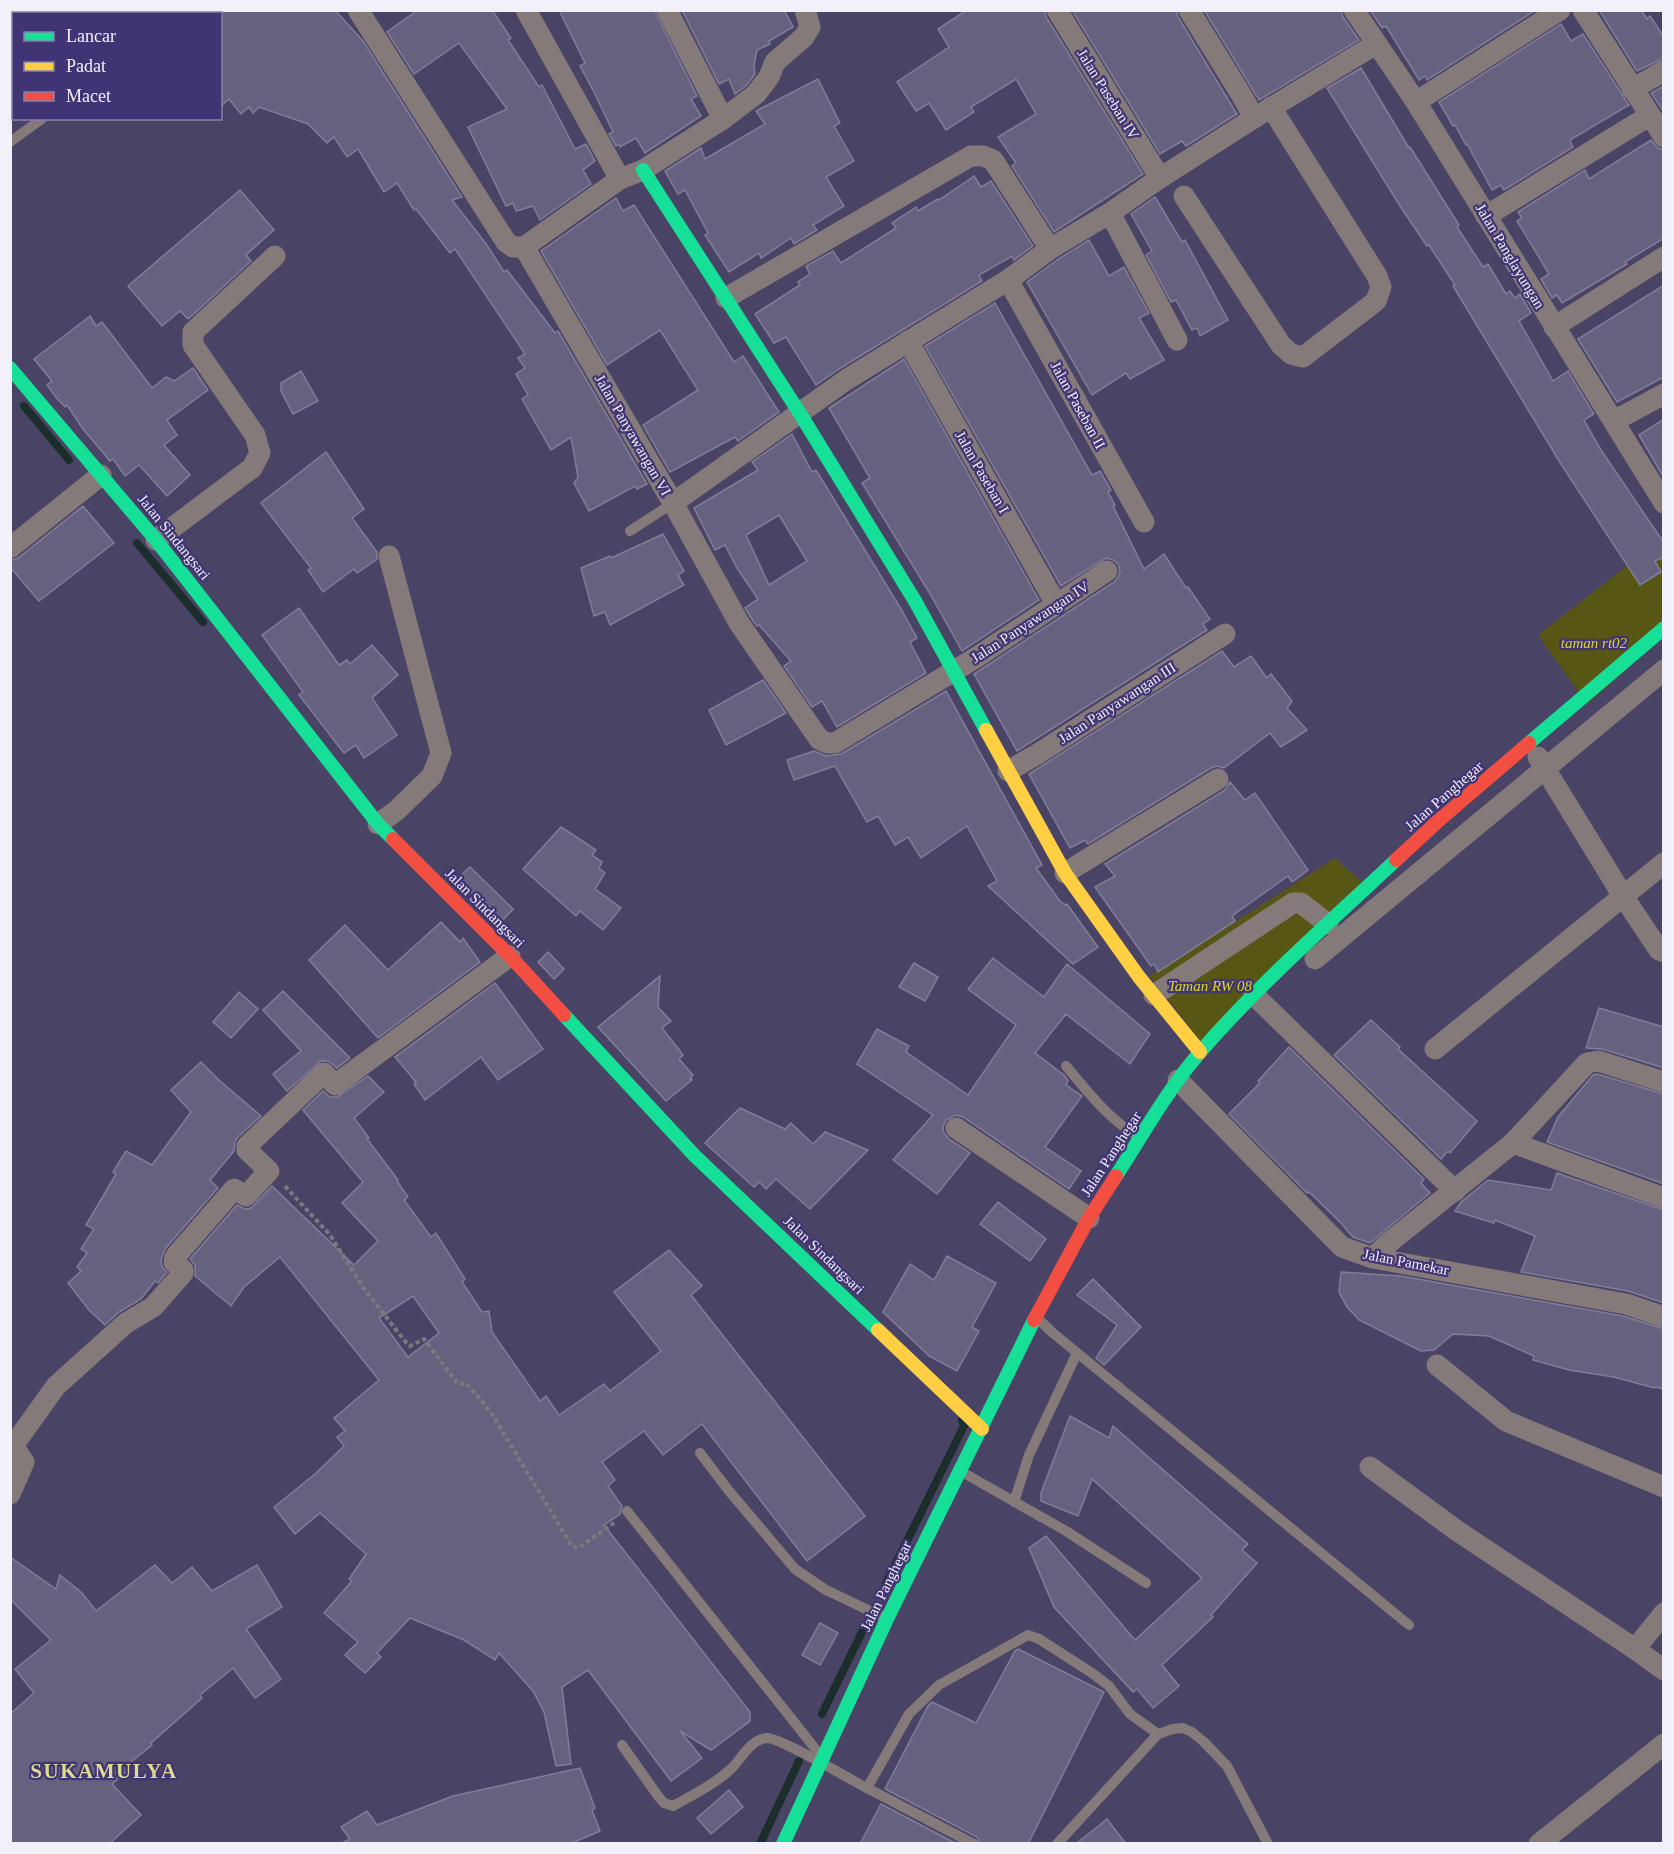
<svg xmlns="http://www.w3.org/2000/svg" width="1674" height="1854" font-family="'Times New Roman',serif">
	<rect width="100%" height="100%" fill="#494365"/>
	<!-- green -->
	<g fill="#585615">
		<polygon points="1663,538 1663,637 1587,704 1538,635"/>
		<polygon points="1335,858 1367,887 1205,1047 1150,976"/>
	</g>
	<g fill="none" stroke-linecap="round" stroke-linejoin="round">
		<!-- stream -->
		<g stroke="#1c2e2b" stroke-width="8">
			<polyline points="24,406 69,460"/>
			<polyline points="137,543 203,622"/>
			<polyline points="886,1583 964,1426 962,1420"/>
			<polyline points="822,1714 865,1626"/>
			<polyline points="760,1844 799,1761"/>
		</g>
	</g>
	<!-- building -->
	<g fill="#66617e" stroke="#817d9a" stroke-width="1.5" fill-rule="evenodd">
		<polygon points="220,10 335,10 363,41 462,197 452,200 487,245 504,272 507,270 555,333 558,331 647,484 637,489 635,486 589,511 574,483 578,477 571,437 551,450 522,399 528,395 516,374 525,368 518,358 525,354 455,249 450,253 416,209 414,210 397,183 384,192 358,149 347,157 334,137 327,143 308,124 259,107 253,113 249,107 241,114 229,99 220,107"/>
		<polygon points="418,10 492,10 511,38 508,40 539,87 542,85 575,149 586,144 595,161 583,170 591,184 540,220 533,206 516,211 513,203 506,206 468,127 507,109 459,43 414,74 387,32"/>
		<polygon points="559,10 654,10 697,96 691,99 701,116 645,153 636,138 620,147 619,144 616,146 609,134 613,132 594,92 580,66 585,63"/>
		<polygon points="682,10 784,10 793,27 769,41 770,44 757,50 754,65 755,74 747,85 735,94 729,79 719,84"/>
		<polygon points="967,10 1044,10 1046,17 1143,174 1054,232 1012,166 1016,163 998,137 1036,114 1016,79 971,107 974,112 946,130 929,103 916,111 897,82 949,47 938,29"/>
		<polygon points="1072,10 1176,10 1178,17 1237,114 1186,146 1182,141 1160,154"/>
		<polygon points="1204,10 1341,10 1343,17 1359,40 1259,100"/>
		<polygon points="1370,10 1536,10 1427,80 1425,76 1419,80 1386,26 1382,28"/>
		<polygon points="1599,10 1641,10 1647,19 1650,16 1664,37 1664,58 1637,71"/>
		<polygon points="1561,24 1571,41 1583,34 1629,105 1570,140 1573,147 1504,190 1501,185 1492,190 1467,144 1466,145 1455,125 1453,126 1439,102"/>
		<polygon points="1361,68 1409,148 1410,147 1459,225 1457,227 1483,267 1488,264 1506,294 1510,291 1515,298 1520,294 1531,313 1519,321 1553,381 1568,371 1594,414 1584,420 1601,450 1664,543 1664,557 1655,561 1661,572 1640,585 1561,464 1453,286 1455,285 1429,245 1427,246 1400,206 1327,88"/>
		<polygon points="818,79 840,123 834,126 854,161 826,177 844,206 813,225 817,230 794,244 791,238 761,258 759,253 729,272 705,235 708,233 685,190 678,194 665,171 701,148 705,159 765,124 756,111"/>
		<polygon points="1664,86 1664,112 1651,93"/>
		<polygon points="1651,140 1658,148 1664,150 1664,238 1625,262 1627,264 1562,303 1557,295 1552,298 1541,279 1549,274 1517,221 1522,218 1518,212 1585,170 1589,179"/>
		<polygon points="974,176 981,187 991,181 1033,246 1014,260 1012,256 979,275 982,281 839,369 816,385 786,337 774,343 755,314 800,285 798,282 810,274 806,266 833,251 841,263 896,228 892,223 916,207 918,211 938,199 939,200"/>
		<polygon points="240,190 274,230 246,255 251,261 194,314 188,319 180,311 162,326 128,286"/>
		<polygon points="1155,197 1182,242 1185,240 1228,320 1200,336 1197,328 1192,330 1176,300 1171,302 1146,255 1152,251 1131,214"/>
		<polygon points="616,198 623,211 634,205 734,362 743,356 779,412 738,441 735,437 670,472 643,425 698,390 660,330 607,365 541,251"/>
		<polygon points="1089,240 1109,276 1124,267 1149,313 1139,318 1164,360 1130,379 1126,373 1092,395 1027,282 1057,260"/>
		<polygon points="1664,285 1664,377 1617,402 1578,339"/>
		<polygon points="995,303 1092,475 1100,471 1111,490 1108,492 1115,505 1113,506 1144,569 1164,554 1186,588 1188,587 1210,619 1203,624 1207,630 1017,751 974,674 1114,582 1118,577 1120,571 1118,564 1113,560 1106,558 1061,586 925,346"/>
		<polygon points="90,316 96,326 102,322 152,388 166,377 174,381 193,368 208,390 167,420 177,435 164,445 190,475 167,496 139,465 125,476 113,459 110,461 83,429 67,405 65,407 55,396 47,385 52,381 34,359"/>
		<polygon points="904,359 1039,600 962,651 929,592 862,483 870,478 829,408"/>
		<polygon points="301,371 318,401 293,414 281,391 281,383"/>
		<polygon points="1664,419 1664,478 1639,435"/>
		<path d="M792,434L812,472L816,470L901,609L917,638L910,642L926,673L837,727L822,701L812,707L784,666L791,661L759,625L757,626L753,621L745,608L758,599L737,568L725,545L715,550L694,508L758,470L752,462ZM779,515L807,561L769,585L746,535Z"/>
		<polygon points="326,452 364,509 352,518 377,552 377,559 357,573 354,569 323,592 308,570 311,568 261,503"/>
		<polygon points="83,506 114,543 39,601 10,567 10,561 18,558"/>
		<polygon points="663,534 684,571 678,575 684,585 610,625 605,612 594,616 581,568 610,556 611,558"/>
		<polygon points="299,608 339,665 347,660 350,664 372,645 398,675 372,698 397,735 364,758 356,745 344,753 299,695 303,692 262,635"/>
		<polygon points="1222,651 1234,667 1251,656 1267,678 1271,674 1292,701 1287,708 1307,730 1281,747 1270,733 1224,768 1217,766 1211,768 1088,844 1085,840 1070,848 1029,774"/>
		<polygon points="763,680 786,713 726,745 709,710"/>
		<polygon points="946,691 1042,865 1036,868 1060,901 1065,905 1067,904 1098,947 1073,964 988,886 997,881 967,826 921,858 908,837 895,845 878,816 867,822 835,766 794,780 787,760 814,751 826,756 841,754"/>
		<polygon points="1230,782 1245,800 1255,793 1308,870 1292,882 1288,876 1232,916 1235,921 1158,972 1154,964 1151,966 1095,887 1115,876 1105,864 1225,790"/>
		<polygon points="561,827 596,850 592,855 602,862 599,868 605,873 595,889 621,908 603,930 580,911 576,916 523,869"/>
		<polygon points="470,867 513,909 500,923 458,878"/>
		<polygon points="441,922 460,942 463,938 480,962 378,1038 309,960 345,925 388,970"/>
		<polygon points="548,952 564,969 554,979 538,962"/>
		<polygon points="993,958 1044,997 1067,964 1150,1034 1130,1064 1066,1014 1035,1053 1064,1075 1068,1081 1066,1085 1082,1096 1045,1147 1081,1171 1069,1189 963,1117 956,1115 946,1120 943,1127 944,1133 949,1139 970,1153 937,1194 893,1160 933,1115 857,1064 877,1029 909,1046 906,1052 968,1095 1016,1025 968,989"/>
		<polygon points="914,963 938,977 925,1001 899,987"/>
		<polygon points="660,976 658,1007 671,1021 662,1028 683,1055 679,1059 693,1075 690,1079 692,1080 666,1101 598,1027"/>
		<polygon points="495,983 543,1049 498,1080 481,1057 425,1100 414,1084 416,1082 395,1057"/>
		<polygon points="283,991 350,1058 337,1068 328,1061 321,1061 287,1091 273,1074 301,1051 263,1010"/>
		<polygon points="239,992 258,1009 231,1038 213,1022"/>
		<polygon points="1599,1008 1664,1027 1664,1068 1602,1049 1586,1048"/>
		<polygon points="1371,1020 1400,1047 1398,1049 1477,1121 1450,1153 1448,1151 1441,1159 1334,1055"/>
		<polygon points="1289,1047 1424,1179 1421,1183 1430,1193 1370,1243 1353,1237 1340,1222 1309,1192 1307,1193 1229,1114 1260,1083 1258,1081"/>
		<polygon points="201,1062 220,1081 261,1116 238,1137 235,1141 234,1151 210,1180 218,1188 165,1249 161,1260 162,1267 167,1272 158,1283 155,1281 141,1299 119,1312 105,1325 89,1310 68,1283 81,1271 77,1267 87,1253 81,1249 94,1229 86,1225 116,1174 113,1172 126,1151 152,1165 191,1112 171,1090"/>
		<polygon points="1597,1074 1664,1094 1664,1184 1547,1142 1558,1117 1593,1075"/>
		<path d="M368,1076L384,1092L354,1118L369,1138L367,1139L398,1180L397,1181L408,1197L404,1200L431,1237L436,1233L465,1279L462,1282L482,1312L489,1311L492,1332L540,1401L546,1396L559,1415L604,1384L610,1391L661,1351L614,1292L669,1250L702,1286L691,1295L865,1516L807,1561L702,1424L663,1455L644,1431L602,1462L615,1480L608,1486L622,1506L620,1514L604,1525L750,1712V1721L711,1750L680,1731L702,1758L671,1781L588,1670L562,1687L571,1764L556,1766L544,1712L533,1691L499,1653L495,1660L464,1640L410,1618L377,1653L381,1657L365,1673L345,1655L358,1642L324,1613L352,1581L349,1579L366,1554L320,1513L295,1534L274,1507L315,1474L344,1446L337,1437L345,1431L334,1418L379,1380L280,1257L244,1287L231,1306L195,1276V1265L190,1259L237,1205L245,1209L251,1208L272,1186L354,1265L378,1241L342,1203L363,1182L303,1110L323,1091L330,1097H337ZM413,1296L439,1333L408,1357L379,1318Z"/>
		<polygon points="740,1108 785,1129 791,1123 813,1144 825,1132 868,1150 810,1209 776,1179 766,1189 759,1182 754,1187 705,1143"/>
		<polygon points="1557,1173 1664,1210 1664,1303 1628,1291 1521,1272 1535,1236 1495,1220 1494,1223 1455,1211 1461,1202 1488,1180 1551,1190"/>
		<polygon points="998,1202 1046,1239 1030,1261 980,1224"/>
		<polygon points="947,1256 996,1283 972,1327 979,1331 957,1371 929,1356 883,1312 910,1264 934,1280"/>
		<polygon points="1341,1272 1401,1276 1623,1316 1664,1329 1664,1389 1655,1387 1654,1388 1614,1377 1569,1370 1533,1360 1534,1356 1489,1336 1453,1334 1434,1350 1421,1351 1359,1320 1347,1307 1339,1292"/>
		<polygon points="1093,1279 1141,1327 1104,1365 1096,1358 1117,1325 1077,1295"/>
		<polygon points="1070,1416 1109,1438 1113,1426 1248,1544 1242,1550 1257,1563 1211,1615 1213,1617 1162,1665 1179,1686 1153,1708 1137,1689 1133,1692 1054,1607 1029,1548 1046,1536 1135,1640 1202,1578 1092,1479 1078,1516 1041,1501 1041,1493"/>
		<polygon points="10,1557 56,1589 60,1575 82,1593 96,1611 155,1565 172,1583 192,1567 212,1591 257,1565 282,1607 246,1629 281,1679 255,1698 233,1668 200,1695 202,1698 151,1743 152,1745 126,1766 129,1769 112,1784 141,1815 109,1844 10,1844 10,1714 34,1693 15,1669 51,1640 10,1599"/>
		<polygon points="820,1623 838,1633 820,1665 802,1655"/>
		<polygon points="1018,1649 1104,1692 1028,1844 981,1844 977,1837 885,1789 928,1706 932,1702 976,1723 1015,1651"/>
		<polygon points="580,1768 595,1808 592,1810 600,1831 570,1844 340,1844 350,1839 341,1827 367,1811 377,1825 453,1796"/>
		<polygon points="729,1790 743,1807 711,1834 697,1818"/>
		<polygon points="881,1804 957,1844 860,1844"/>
		<polygon points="1107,1819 1126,1844 1076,1844"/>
	</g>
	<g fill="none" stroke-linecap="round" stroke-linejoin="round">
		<!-- path -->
		<polyline stroke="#7f777e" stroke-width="4" stroke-dasharray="4.5 3" stroke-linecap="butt" points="285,1186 330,1235 365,1290 408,1345 410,1346 424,1339 458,1384 466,1383 490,1411 572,1546 578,1548 614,1523"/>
		<!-- lane -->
		<g stroke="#857a7a" stroke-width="10">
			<polyline points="45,10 50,14"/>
			<polyline points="10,11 11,10"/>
			<polyline points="10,142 43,118"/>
			<polyline points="630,531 673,503"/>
			<path d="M1066,1066C1088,1092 1109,1120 1139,1137"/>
			<polyline points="1037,1318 1053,1333 1409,1625"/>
			<polyline points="700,1453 729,1491 795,1569 826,1590 887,1619"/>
			<polyline points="962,1472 1066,1531 1146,1583"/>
			<polyline points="1014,1502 1029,1455 1077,1353"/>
			<polyline points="627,1511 821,1756"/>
			<path d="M622,1745L658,1796L664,1803L673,1806C693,1795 715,1784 732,1768C741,1759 751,1739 767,1738C781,1738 849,1779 867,1788L909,1714L939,1685L1028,1635L1039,1639L1092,1673L1109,1686L1130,1714L1158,1734L1173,1729L1183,1728L1192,1732L1204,1742L1227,1766L1268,1844"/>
			<polyline points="867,1788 974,1844"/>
			<polyline points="1057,1844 1158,1734"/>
		</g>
		<!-- street -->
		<g stroke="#857a7a" stroke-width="21">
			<polyline points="358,10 506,242 513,247 524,247"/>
			<polyline points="526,10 620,179"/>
			<polyline points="667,10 723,119"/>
			<polyline points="1057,10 1160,178"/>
			<polyline points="1189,10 1242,96 1254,118"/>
			<polyline points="1354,10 1416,102 1664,503"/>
			<polyline points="1583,10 1664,137"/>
			<polyline points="1632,89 1664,71"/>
			<polyline points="1416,102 1560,10"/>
			<polyline points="1184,196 1281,345 1291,354 1303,357 1376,301 1381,287 1377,276 1271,107"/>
			<polyline points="1110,213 1177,340"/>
			<polyline points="1486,216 1649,116"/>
			<polyline points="524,247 673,503 739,623 819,739 827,743 835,743 977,657 1107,571"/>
			<polyline points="524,247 620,179 643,170 723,119 756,94 769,77 775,62 804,37 810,27 805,10"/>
			<polyline points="1008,280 1144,522"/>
			<polyline points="726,298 971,156 983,156 993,160 1050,249"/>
			<polyline points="1554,327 1664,257"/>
			<polyline points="908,341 1056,604"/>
			<polyline points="1614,421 1664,394"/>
			<polyline points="673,503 846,380 1008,280 1050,249 1110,213 1160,178 1254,118 1376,44"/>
			<polyline points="156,540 252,468 260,453 255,435 193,345 193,332 275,256"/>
			<polyline points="10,548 101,475"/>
			<polyline points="1538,757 1623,896 1659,950 1664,952"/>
			<polyline points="1008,771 1036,755 1225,634"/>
			<polyline points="378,824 396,811 432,776 441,753 389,556"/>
			<polyline points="1065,873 1218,779"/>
			<polyline points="1315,959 1664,670"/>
			<polyline points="1154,995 1293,903 1301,903 1328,924"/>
			<polyline points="1254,995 1455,1191"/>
			<polyline points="1435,1049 1664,863"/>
			<polyline points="1178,1080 1342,1247 1373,1258 1626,1304 1664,1317"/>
			<polyline points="956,1128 1089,1218"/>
			<polyline points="1513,1143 1664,1198"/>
			<polyline points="1373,1258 1386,1245 1513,1143 1587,1063 1598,1061 1664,1082"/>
			<polyline points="1437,1365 1506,1421 1664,1487"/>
			<polyline points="1370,1467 1456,1530 1635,1649 1664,1670"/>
			<polyline points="10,1494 24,1462 13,1446 56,1386 126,1323 153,1307 183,1273 183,1270 174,1262 175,1257 234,1189 246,1196 269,1171 247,1150 247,1146 324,1073 335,1085 510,956"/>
			<polyline points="1635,1649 1664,1613"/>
			<polyline points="1539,1844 1664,1744"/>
		</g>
		<!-- fast -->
		<g stroke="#16e098" stroke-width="14">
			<polyline points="643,170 799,412 915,601 986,730"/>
			<polyline points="10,368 156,540 378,824 393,839"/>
			<polyline points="1529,743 1664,628"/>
			<polyline points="564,1015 695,1156 878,1330"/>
			<path d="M1116,1176C1143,1134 1168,1089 1201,1051C1260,983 1330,922 1396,860"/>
			<polyline points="783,1844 887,1619 1034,1320"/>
		</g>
		<!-- slow -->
		<g stroke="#ffcf43" stroke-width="14">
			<polyline points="986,730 1065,873 1139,977 1200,1052"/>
			<polyline points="878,1330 982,1429"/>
		</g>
		<!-- jam -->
		<g stroke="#f24e42" stroke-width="14">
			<polyline points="393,839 510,956 564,1015"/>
			<polyline points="1396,860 1437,822 1529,743"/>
			<polyline points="1034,1320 1089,1218 1116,1176"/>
		</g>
	</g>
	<g text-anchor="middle" stroke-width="4.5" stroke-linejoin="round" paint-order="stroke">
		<!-- street labels -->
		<g font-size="15" fill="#f2f1f9" stroke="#403474">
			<text transform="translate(1108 94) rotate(58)" y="5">Jalan Paseban IV</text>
			<text transform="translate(1510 256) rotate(59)" y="5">Jalan Panglayungan</text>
			<text transform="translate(1078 405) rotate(61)" y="5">Jalan Paseban II</text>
			<text transform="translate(633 435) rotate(60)" y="5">Jalan Panyawangan VI</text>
			<text transform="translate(982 472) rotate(60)" y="5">Jalan Paseban I</text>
			<text transform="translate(174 537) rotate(51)" y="5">Jalan Sindangsari</text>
			<text transform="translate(1030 622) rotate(-33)" y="5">Jalan Panyawangan IV</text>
			<text transform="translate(1117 703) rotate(-33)" y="5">Jalan Panyawangan III</text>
			<text transform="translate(1444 796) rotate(-41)" y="5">Jalan Panghegar</text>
			<text transform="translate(485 908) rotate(45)" y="5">Jalan Sindangsari</text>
			<text transform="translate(1111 1154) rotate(-57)" y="5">Jalan Panghegar</text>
			<text transform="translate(824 1255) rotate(44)" y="5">Jalan Sindangsari</text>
			<text transform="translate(1406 1262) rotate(11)" y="5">Jalan Pamekar</text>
			<text transform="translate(886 1586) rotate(-64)" y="5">Jalan Panghegar</text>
		</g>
		<!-- park labels -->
		<g font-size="15" font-style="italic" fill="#dbd91e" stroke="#403474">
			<text x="1594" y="648">taman rt02</text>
			<text x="1210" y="991">Taman RW 08</text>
		</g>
		<!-- district labels -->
		<g font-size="21" font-weight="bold" letter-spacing="1.5" fill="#dbdc8e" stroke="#403474">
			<text x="104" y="1778">SUKAMULYA</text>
		</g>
	</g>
	<!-- border -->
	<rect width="1674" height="1854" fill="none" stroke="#f2f1f9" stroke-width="24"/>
	<!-- legend -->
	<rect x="12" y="12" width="210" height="108" fill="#403474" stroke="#8780a9" stroke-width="1.5"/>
	<rect x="24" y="32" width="30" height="9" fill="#16e098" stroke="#8780a9" stroke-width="1.5"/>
	<text x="66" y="42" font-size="18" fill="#f2f1f9">Lancar</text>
	<rect x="24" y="62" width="30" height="9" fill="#ffcf43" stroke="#8780a9" stroke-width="1.5"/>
	<text x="66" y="72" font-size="18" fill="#f2f1f9">Padat</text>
	<rect x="24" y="92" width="30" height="9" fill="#f24e42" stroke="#8780a9" stroke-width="1.5"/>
	<text x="66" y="102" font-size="18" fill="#f2f1f9">Macet</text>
</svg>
